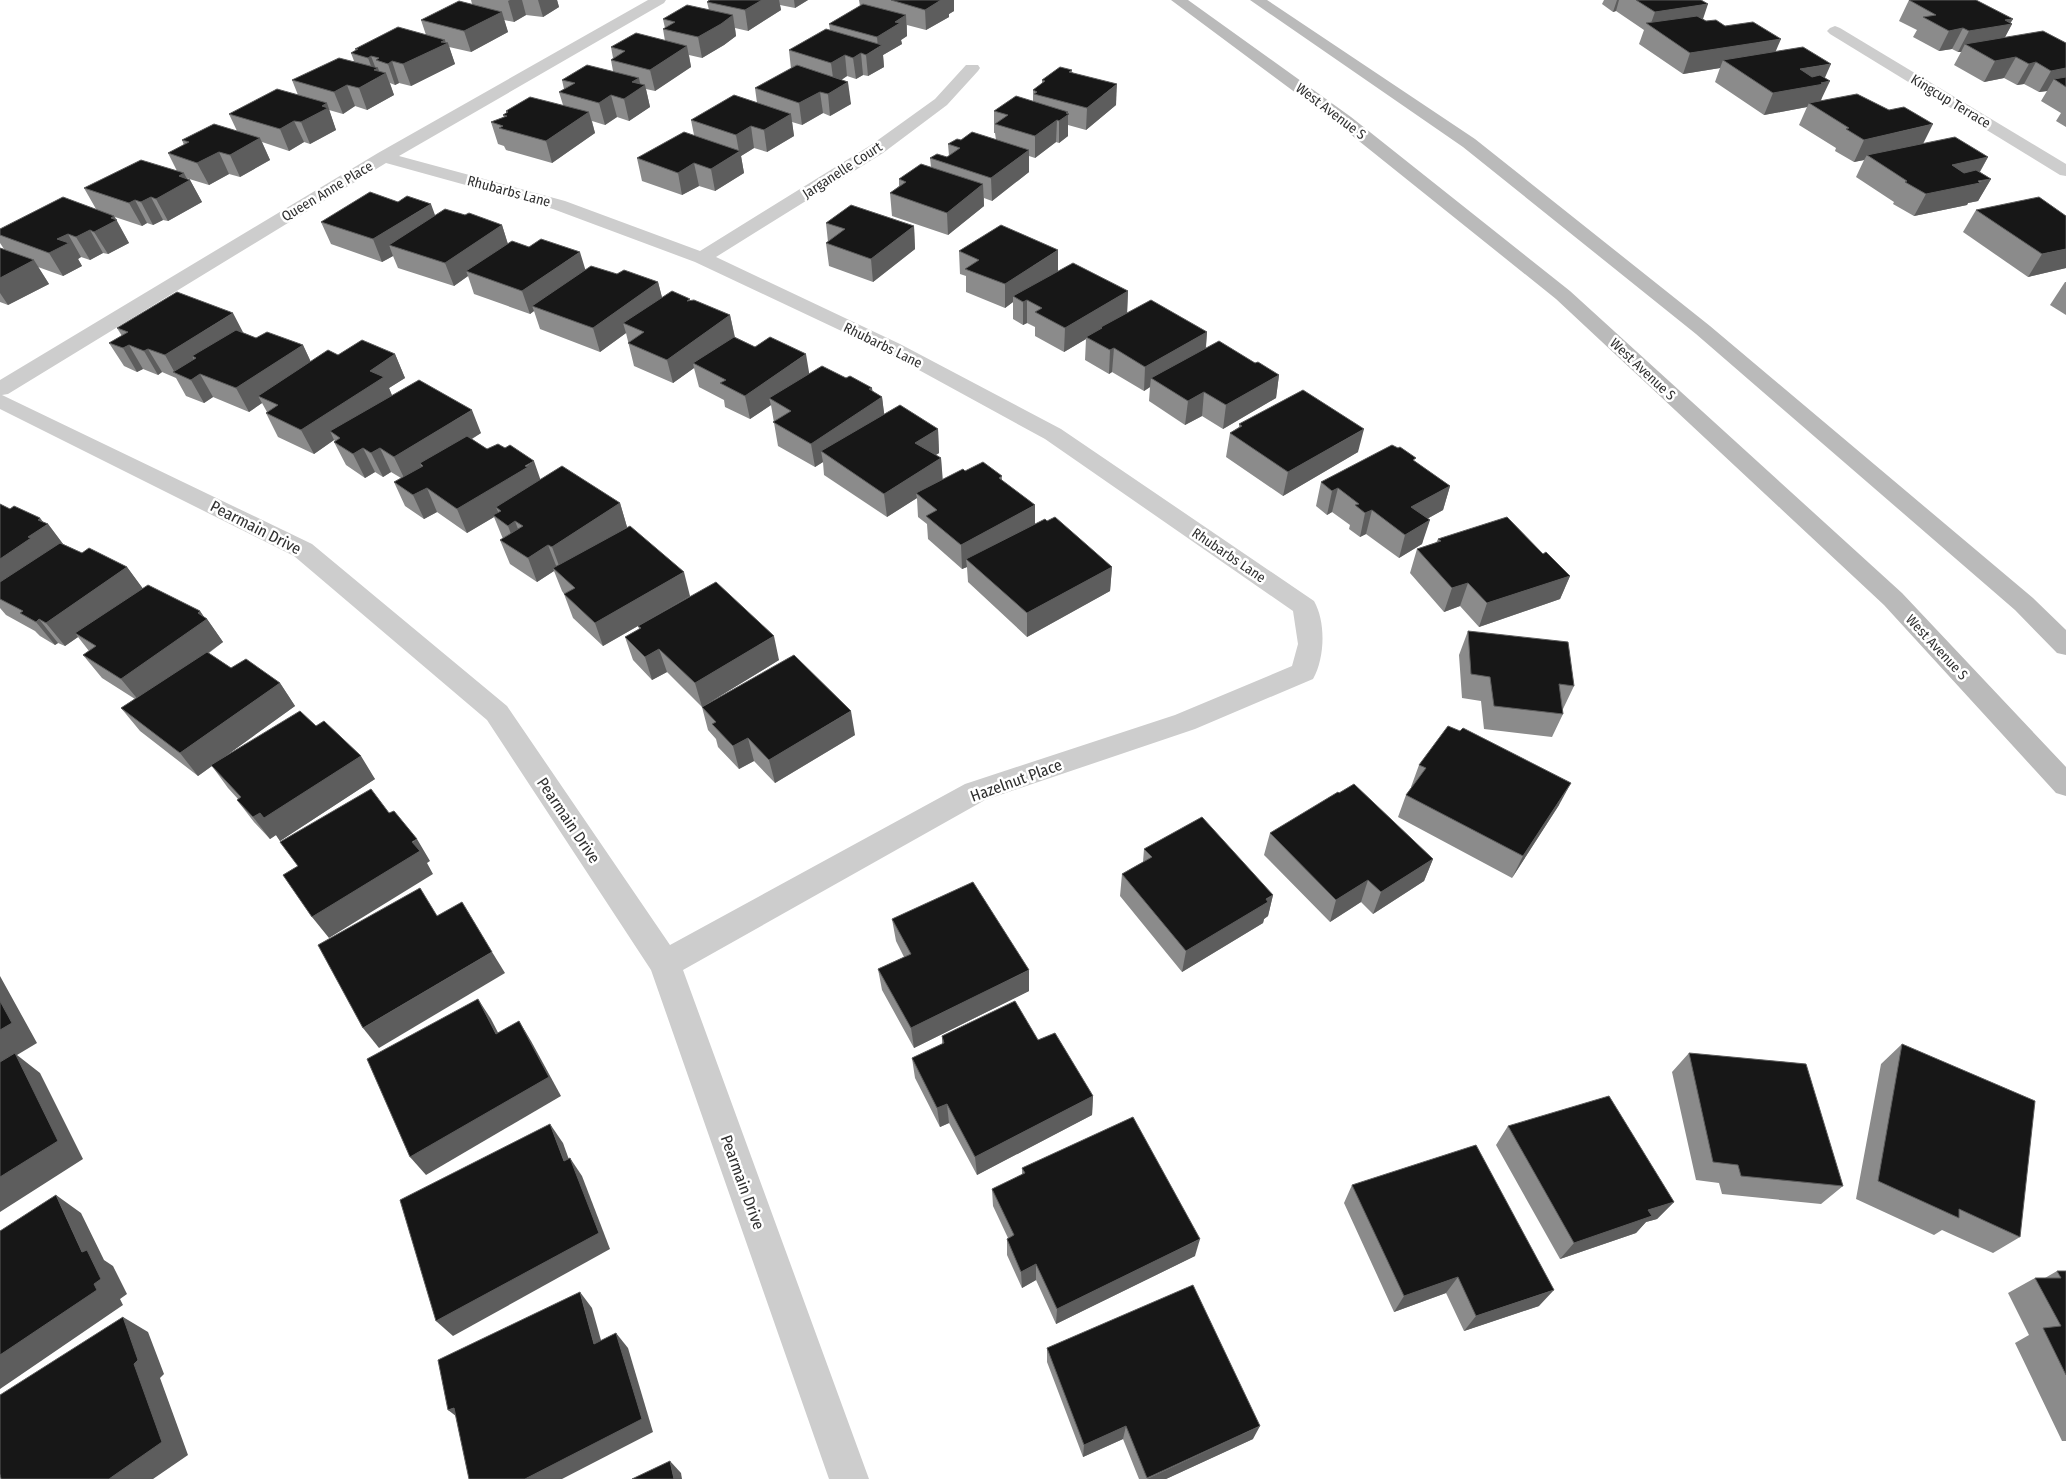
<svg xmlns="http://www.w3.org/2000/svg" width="2066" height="1479" font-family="'Fira Sans Condensed',sans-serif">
	<rect width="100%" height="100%" fill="#fff"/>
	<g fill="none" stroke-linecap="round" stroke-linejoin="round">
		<!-- street -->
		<g fill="#cdcdcd" fill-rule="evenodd">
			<path d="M648,0H666L664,3L399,156L565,201L700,251L871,145L935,99L966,65H978L980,68L978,71L947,105L883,153L716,257L900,344L1061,429L1314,601C1326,622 1325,658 1313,679L1195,729L985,800L683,970L869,1479H829L651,970L487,720L294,556L0,409V380L378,153ZM386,163L553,209L695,262L886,352L1045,439L1293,611L1298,644L1292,666L1175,715L965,784L670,945L507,706L312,544L2,395L8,394Z"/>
			<polygon points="1835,26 1840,28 2066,164 2066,176 2060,175 1830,34 1827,31 1830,28"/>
		</g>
		<!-- secondary -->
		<g fill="#bababa" fill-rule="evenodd">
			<polygon points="1171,0 1188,0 1351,117 1570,291 1902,593 2066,767 2066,796 2056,793 1884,605 1556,299 1339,125"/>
			<polygon points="1250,0 1267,0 1475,139 1710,326 2033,598 2066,630 2066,655 2057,653 2015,610 1696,334 1463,147"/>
		</g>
	</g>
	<!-- wall -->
	<g fill="#8b8b8b">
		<polygon points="471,0 557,0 559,7 543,17 526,15 514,22 504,20 508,32 471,52 449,47 455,64 411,86 399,83 395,85 390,83 394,95 367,110 355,106 343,114 329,110 336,130 310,144 304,142 289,151 262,142 270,160 240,177 229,174 209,185 186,178 190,180 202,202 168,221 163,220 153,225 147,223 142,226 115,217 129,243 108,254 103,253 90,260 81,257 78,259 82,266 63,276 38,267 49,284 8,305 0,302 0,248 4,249 0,243 0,229 96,209 84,188 177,171 168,153 184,145 182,140 237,131 229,114 298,95 292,80 354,61 351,53 356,50 355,49 426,35 421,20 472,4"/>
		<polygon points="708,0 808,0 795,8 780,5 781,10 748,31 735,28 736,36 724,45 702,58 689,55 691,67 655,91 646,89 650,107 629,121 617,117 605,125 592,121 595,133 552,163 506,150 504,146 498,144 491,122 504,117 503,115 506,113 506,111 563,105 559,92 564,89 562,80 613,71 611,60 613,58 611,47 665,41 663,29 665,28 663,19 709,10 707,2 708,1"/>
		<polygon points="859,0 954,0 954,11 949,14 949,17 926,30 907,25 907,36 901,40 902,44 883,55 884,67 868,76 863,75 856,79 847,76 841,80 851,104 830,116 823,113 802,125 792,122 794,136 767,152 754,148 741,156 744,173 715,191 699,186 682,195 642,181 637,158 694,135 691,120 757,103 755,88 791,69 789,50 830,30 829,24 860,6"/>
		<polygon points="1604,0 1701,0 1703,19 1706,21 1725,26 1825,78 1821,101 1923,144 1988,157 1980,172 1991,179 1978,201 1968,203 1967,205 1914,216 1893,204 1894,202 1856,177 1864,160 1854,162 1835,151 1836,148 1799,125 1807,107 1764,115 1715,82 1720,68 1683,74 1639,44 1644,30 1616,11 1613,12 1602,4"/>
		<polygon points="1909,0 2011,23 2012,24 2004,38 2066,43 2066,127 2056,121 2061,113 2041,101 2047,91 2039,92 2024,84 2017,85 2004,78 1984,82 1954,65 1961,52 1958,52 1952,49 1939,51 1913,37 1917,30 1899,21"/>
		<polygon points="1072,70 1072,72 1116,105 1086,130 1068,125 1068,136 1059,143 1056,142 1035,158 1029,156 1029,172 992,201 984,198 984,206 948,235 892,216 890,193 899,186 899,179 931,167 930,158 947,157 949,156 948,144 961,140 996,140 995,133 994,133 994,111 1033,101 1033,90 1042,84 1042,80"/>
		<polygon points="1976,210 2066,268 2028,277 1963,232"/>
		<polygon points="435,215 465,215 502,225 508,244 585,270 658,282 662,298 691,301 730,315 735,337 809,374 846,378 872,388 872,391 882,397 884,414 938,429 939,453 936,455 941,458 942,480 965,471 1002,476 1002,480 1035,524 1112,567 1110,591 1027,637 968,582 967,567 962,569 928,539 927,524 918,517 917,498 887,517 824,475 823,462 815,467 778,446 771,405 750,419 725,407 724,400 699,387 694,368 673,383 634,366 626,333 600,352 540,329 534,311 530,314 474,294 468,276 454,286 398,268 393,256 382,262 331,244 321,222"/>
		<polygon points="826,223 914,226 915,249 873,282 829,266 826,243 828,242"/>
		<polygon points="959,251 1058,271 1128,291 1127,313 1207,332 1206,348 1255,363 1279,375 1276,398 1223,429 1202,416 1185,425 1149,401 1150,387 1144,391 1112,372 1109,374 1085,360 1086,339 1064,352 1035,336 1035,327 1027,323 1023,325 1013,319 1013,302 1005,308 966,292 966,276 960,274"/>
		<polygon points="2065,282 2066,282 2066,315 2050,305"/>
		<polygon points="117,328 244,333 256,338 303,345 311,362 338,355 395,354 405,378 389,388 392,396 481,433 472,439 487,449 540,480 620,503 627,527 690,596 779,660 702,707 667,672 652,680 633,660 625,637 639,629 638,626 603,646 573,618 564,594 562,591 554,571 537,582 510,564 500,540 503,539 494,517 467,533 437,512 424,519 405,506 394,482 401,478 391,472 383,477 375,472 365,478 346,465 334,442 335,441 334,440 314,454 278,437 266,413 267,412 262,403 249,412 213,397 204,403 186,396 176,378 162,372 158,375 143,369 137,372 124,366 109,343 122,336"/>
		<polygon points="1239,424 1358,452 1283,496 1226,457 1230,433 1239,427"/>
		<polygon points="1415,462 1450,486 1443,510 1427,519 1422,544 1399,558 1366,534 1360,537 1349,529 1350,525 1332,512 1327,515 1316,506 1321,482"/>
		<polygon points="0,504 10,509 40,518 43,522 48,524 63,544 82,553 127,567 142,588 200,611 204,617 207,619 223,642 209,653 231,668 280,683 295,706 220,760 316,726 375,779 280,841 276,835 270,839 254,822 237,800 238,799 228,788 212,766 198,776 140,731 121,708 135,699 102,678 83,655 89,651 78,637 65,646 58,643 55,645 40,636 35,631 6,615 0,608"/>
		<polygon points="1438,539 1543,554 1570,576 1560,599 1479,627 1460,606 1444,612 1410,573 1417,549 1436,543"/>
		<polygon points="1468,631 1574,686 1563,709 1562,709 1563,714 1552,737 1484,729 1481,701 1462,698 1459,655"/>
		<polygon points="702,707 855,735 775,783 754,761 739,769 718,747 716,739 708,730"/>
		<polygon points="1419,765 1559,805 1512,878 1398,817 1406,795 1411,788 1411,787"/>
		<polygon points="1270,833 1433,859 1424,881 1373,914 1361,902 1330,922 1264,855"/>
		<polygon points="1144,849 1273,895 1268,916 1264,919 1263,923 1182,972 1120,896 1122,874 1143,862"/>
		<polygon points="892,919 1029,991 914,1048 882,990 878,969 904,957 896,941"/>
		<polygon points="942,1036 1038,1040 1093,1096 1092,1115 977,1175 949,1123 940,1127 915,1078 912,1058 942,1044"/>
		<polygon points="1902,1044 2020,1237 1993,1253 1942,1230 1934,1235 1856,1199 1881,1064"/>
		<polygon points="1689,1053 1843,1186 1821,1204 1722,1194 1719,1183 1696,1180 1672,1072"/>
		<polygon points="1508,1126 1674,1202 1657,1219 1646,1222 1636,1233 1560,1259 1496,1145"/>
		<polygon points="1022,1168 1195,1256 1056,1324 1036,1280 1022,1288 1007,1255 1007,1239 1008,1238 993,1206 992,1189 1022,1175"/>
		<polygon points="1352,1185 1539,1306 1464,1331 1446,1293 1394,1312 1344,1203"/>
		<polygon points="2057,1271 2066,1271 2066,1441 2062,1441 2015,1343 2029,1335 2008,1293 2035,1278 2045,1278"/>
		<polygon points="1047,1348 1253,1439 1166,1479 1139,1479 1123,1439 1083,1457 1047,1362"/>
	</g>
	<!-- shaded-wall -->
	<g fill="#5d5d5d">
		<polygon points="510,0 522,0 526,15 514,22 508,1"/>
		<polygon points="538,0 557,0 559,7 543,17"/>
		<polygon points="762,0 779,0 781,10 748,31 745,10"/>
		<polygon points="794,0 808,0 795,8"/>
		<polygon points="941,0 954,0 954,11 949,14 949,17 926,30 925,10"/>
		<polygon points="1617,0 1619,0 1616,11 1613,12"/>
		<polygon points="1708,4 1701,25 1650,26 1655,12"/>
		<polygon points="502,12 508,32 471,52 464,31"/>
		<polygon points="733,15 736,36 724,45 702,58 698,37"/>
		<polygon points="906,15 907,36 901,40 902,44 883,55 884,67 868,76 866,55 878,48 877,37 895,22"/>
		<polygon points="2013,19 2010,24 2012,24 2001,45 1965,44 1961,52 1958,52 1969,31 2005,20"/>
		<polygon points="1963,28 1952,49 1939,51 1949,31"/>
		<polygon points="1781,39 1772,60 1723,60 1720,68 1683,74 1690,53"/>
		<polygon points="445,40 446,44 448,43 455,64 411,86 403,64"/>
		<polygon points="687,46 691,67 655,91 650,70"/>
		<polygon points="861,53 863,75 856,79 853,58"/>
		<polygon points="845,55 847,76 834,85 831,63"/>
		<polygon points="371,56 376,69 378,68 381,76 386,73 394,95 367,110 359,88 376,79 368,58"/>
		<polygon points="2016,57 2004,78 1984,82 1995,61"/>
		<polygon points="392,61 399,83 395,85 388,64"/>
		<polygon points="2036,62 2024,84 2017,85 2029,64"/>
		<polygon points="1831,64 1823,82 1830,81 1820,102 1809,103 1807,107 1764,115 1773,93 1800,69"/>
		<polygon points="2066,68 2066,87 2054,79 2047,91 2039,92 2051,71"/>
		<polygon points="639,78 641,88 645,85 650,107 629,121 624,99 632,82"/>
		<polygon points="848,82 851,104 830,116 828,94"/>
		<polygon points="1117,84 1116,105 1086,130 1087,108"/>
		<polygon points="347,85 355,106 343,114 334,92"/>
		<polygon points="820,92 823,113 802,125 799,103"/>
		<polygon points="611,95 617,117 605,125 599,103"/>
		<polygon points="327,103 336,130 310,144 301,122 322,106"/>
		<polygon points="589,112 595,133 552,163 546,141"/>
		<polygon points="1068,112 1068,136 1059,143 1059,121"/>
		<polygon points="791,114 794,136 767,152 764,130"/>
		<polygon points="1057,120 1056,142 1035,158 1035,136"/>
		<polygon points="294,121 304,142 289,151 280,129"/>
		<polygon points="1933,124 1922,146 1867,155 1864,160 1854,162 1864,140"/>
		<polygon points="751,126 754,148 741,156 744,173 715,191 711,169 739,152 736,135"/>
		<polygon points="260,138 270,160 240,177 230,155"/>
		<polygon points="1029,150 1029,172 992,201 991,178"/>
		<polygon points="219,152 229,174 209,185 197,163"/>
		<polygon points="1988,157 1975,180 1952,165"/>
		<polygon points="694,163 699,186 682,195 678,173"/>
		<polygon points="184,173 188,181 190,180 202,202 168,221 156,199 179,176"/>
		<polygon points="1991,179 1978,201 1968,203 1967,205 1914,216 1926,194"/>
		<polygon points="983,184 984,206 948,235 947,213"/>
		<polygon points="151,197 163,220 153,225 141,202"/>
		<polygon points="135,200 147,223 142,226 129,203"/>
		<polygon points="431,204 439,226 389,245 393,256 382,262 373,239"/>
		<polygon points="114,216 129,243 108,254 94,232 111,218"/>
		<polygon points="502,225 509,248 466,271 468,276 454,286 445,263"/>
		<polygon points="914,226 915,249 873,282 871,259"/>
		<polygon points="90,230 103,253 90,260 76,237"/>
		<polygon points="68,234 81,257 78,259 82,266 63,276 49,253 57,239"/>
		<polygon points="2066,249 2066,268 2028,277 2042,254"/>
		<polygon points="1058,250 1058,273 1013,296 1013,302 1005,308 1005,284"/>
		<polygon points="580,252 587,275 532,306 534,311 530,314 522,291"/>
		<polygon points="34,260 49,284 8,305 0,293 0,278"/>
		<polygon points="658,282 664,305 623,323 626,333 600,352 593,328"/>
		<polygon points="1128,291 1127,315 1102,328 1101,327 1101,330 1086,337 1086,339 1064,352 1065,328"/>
		<polygon points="1027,300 1027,323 1023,325 1023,302"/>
		<polygon points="233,313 245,336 192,356 198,366 175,373 165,355"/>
		<polygon points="730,315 735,339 693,363 694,368 673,383 667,360"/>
		<polygon points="1207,332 1205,356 1151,378 1150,387 1144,391 1145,367"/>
		<polygon points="129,345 143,369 137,372 123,348"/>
		<polygon points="303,345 314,369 258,396 262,403 249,412 236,388"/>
		<polygon points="1114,348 1112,372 1109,374 1110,350"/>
		<polygon points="148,349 162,372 158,375 144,351"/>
		<polygon points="395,354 405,378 389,388 394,400 330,431 334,440 314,454 301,430 370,371"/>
		<polygon points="806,354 810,378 769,398 771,405 750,419 745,396"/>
		<polygon points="200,374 213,397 204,403 191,380"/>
		<polygon points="1279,375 1276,398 1223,429 1226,405"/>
		<polygon points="872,388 874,402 882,397 885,420 821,451 823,462 815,467 811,444 869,389"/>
		<polygon points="1204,392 1202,416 1185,425 1188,401"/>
		<polygon points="472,410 481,433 424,468 423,466 420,463 423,469 405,480 394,457"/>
		<polygon points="938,429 939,453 917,466 915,443"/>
		<polygon points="1364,429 1358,452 1283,496 1288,472"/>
		<polygon points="363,448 375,472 365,478 353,454"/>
		<polygon points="380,448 391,472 383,477 371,453"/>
		<polygon points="941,458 943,482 916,493 917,498 887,517 884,494"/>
		<polygon points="534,461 542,484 501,511 496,507 499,514 493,515 494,517 467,533 457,509"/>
		<polygon points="1450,486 1443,510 1405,531 1411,507"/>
		<polygon points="427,488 437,512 424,519 413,495"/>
		<polygon points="1338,488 1332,512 1327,515 1332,491"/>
		<polygon points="620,503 627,527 561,571 552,547"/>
		<polygon points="1035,505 1035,529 966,559 967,567 962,569 961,545"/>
		<polygon points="1372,510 1366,534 1360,537 1365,513"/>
		<polygon points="40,518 46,526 48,524 66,548 0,595 0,559 28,537 38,520"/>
		<polygon points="1430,520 1422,544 1399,558 1405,535"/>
		<polygon points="515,521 524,545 517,550 508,526"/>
		<polygon points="548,545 557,568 553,568 554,571 537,582 528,558"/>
		<polygon points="127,567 144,590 75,633 78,637 65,646 46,623"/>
		<polygon points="1112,567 1110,591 1027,637 1027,613"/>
		<polygon points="684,572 690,596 603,646 595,623"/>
		<polygon points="1570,576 1560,599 1479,627 1487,603"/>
		<polygon points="1468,583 1460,606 1444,612 1452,588"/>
		<polygon points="200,611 206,620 207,619 223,642 140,702 121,679 198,613"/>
		<polygon points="39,619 58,643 55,645 36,622"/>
		<polygon points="774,636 779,660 702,707 695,683"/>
		<polygon points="659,649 667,672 652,680 645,657"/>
		<polygon points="280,683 295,706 198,776 180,753"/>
		<polygon points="851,711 855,735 775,783 769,760"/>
		<polygon points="748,738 754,761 739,769 733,746"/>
		<polygon points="361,756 375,779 280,841 276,835 270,839 253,817"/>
		<polygon points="1571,783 1559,805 1512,878 1523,856"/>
		<polygon points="417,839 430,861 427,863 433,874 329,938 312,917"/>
		<polygon points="1433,859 1424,881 1373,914 1381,892"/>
		<polygon points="1368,880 1361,902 1330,922 1336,900"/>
		<polygon points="1273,895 1268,916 1264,919 1263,923 1182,972 1186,951"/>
		<polygon points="492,952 505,973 379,1048 363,1028"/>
		<polygon points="1029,970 1029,991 914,1048 911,1028"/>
		<polygon points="0,976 37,1043 17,1055 40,1073 83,1159 0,1212"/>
		<polygon points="478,999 491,1019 509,1054 496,1034"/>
		<polygon points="519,1021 531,1041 561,1096 426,1175 410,1157"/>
		<polygon points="1093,1096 1092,1115 977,1175 975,1157"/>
		<polygon points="947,1104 949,1123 940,1127 937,1108"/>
		<polygon points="550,1124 563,1143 576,1179 564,1161"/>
		<polygon points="570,1158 582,1176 610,1249 453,1336 436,1321"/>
		<polygon points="56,1195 81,1213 104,1260 113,1266 127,1294 120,1299 123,1305 0,1389 0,1355 94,1284 82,1252"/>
		<polygon points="1674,1202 1657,1219 1646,1222 1636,1233 1560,1259 1574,1243 1648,1210"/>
		<polygon points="1200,1239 1195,1256 1056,1324 1057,1309"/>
		<polygon points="1036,1264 1036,1280 1022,1288 1021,1272"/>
		<polygon points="1458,1277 1446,1293 1394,1312 1404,1296"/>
		<polygon points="1554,1290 1539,1306 1464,1331 1476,1316"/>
		<polygon points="580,1292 592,1308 606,1358 594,1344"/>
		<polygon points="123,1317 148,1332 164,1374 160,1378 188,1455 153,1479 109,1479 134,1364"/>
		<polygon points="616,1333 628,1348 653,1432 562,1479 525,1479"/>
		<polygon points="454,1408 465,1423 448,1410"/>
		<polygon points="1126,1426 1123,1439 1083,1457 1084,1445"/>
		<polygon points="1260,1426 1253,1439 1166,1479 1147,1479"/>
		<polygon points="670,1461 681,1473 682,1479 674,1479"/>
	</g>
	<!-- building -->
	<g fill="#171717" stroke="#5d5d5d">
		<polygon points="710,0 762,0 745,10 707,2"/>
		<polygon points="891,0 941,0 925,10"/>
		<polygon points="1636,0 1701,0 1708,4 1655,12"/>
		<polygon points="1909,0 1976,0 2013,19 2005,20 2012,24 1969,31 1963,28 1949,31 1923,17 1936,15"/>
		<polygon points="459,1 502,12 464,31 421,20"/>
		<polygon points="863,4 906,15 895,22 900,23 877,37 829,24"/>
		<polygon points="687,5 733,15 721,24 698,37 663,29 675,22 663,19"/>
		<polygon points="1697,16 1706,21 1716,20 1725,26 1753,22 1781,39 1690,53 1646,23"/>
		<polygon points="398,27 445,40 441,42 448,43 403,64 392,61 388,64 376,60 379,58 371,56 368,58 351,53 358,49 355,49"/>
		<polygon points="826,29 882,45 866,55 861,53 853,58 845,55 831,63 789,50"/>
		<polygon points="2043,31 2066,43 2066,68 2051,71 2036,62 2029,64 2016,57 1995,61 1965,44"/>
		<polygon points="636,33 687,46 650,70 611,60 625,51 611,47"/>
		<polygon points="1803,47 1831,64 1800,69 1812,77 1820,75 1830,81 1821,83 1824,84 1773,93 1723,60"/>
		<polygon points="339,58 378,68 374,70 386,73 359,88 347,85 334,92 292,80"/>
		<polygon points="587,65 639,78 632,82 645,85 624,99 611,95 599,103 559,92 575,83 562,80"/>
		<polygon points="797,65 848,82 828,94 820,92 799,103 755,88"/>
		<polygon points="1060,67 1072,70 1069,72 1117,84 1087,108 1034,94 1037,92 1033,90 1045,81 1042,80"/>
		<polygon points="2066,77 2066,87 2054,79"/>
		<polygon points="277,89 327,103 322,106 328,108 301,122 294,121 280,129 229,114"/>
		<polygon points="1857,94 1889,110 1904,107 1933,124 1864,140 1846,129 1849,128 1809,103"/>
		<polygon points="734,95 791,114 764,130 751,126 736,135 691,120"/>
		<polygon points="1016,96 1068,112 1066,113 1069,114 1059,121 1057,120 1035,136 995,124 1008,115 994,111"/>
		<polygon points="530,97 589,112 546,141 499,128 503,126 491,122 507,116 503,115 508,112 506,111"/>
		<polygon points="214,124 260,138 230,155 219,152 197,163 168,153 189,142 182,140"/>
		<polygon points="684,132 740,151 711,169 694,163 678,173 637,158"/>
		<polygon points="972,132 1029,150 991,178 930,158 937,154 947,157 960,148 948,144 957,139 961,140"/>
		<polygon points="1955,137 1988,157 1952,165 1964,173 1976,170 1991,179 1978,181 1980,183 1926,194 1905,182 1907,181 1867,155"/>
		<polygon points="141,160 184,173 179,176 190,180 156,199 151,197 141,202 135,200 129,203 84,188"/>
		<polygon points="921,164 983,184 947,213 890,193 906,182 899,179"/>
		<polygon points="370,192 398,202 407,196 431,204 373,239 321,222"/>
		<polygon points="63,197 114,216 111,218 117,220 94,232 90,230 76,237 68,234 57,239 69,243 49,253 0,235 0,229"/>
		<polygon points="2039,197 2066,216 2066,249 2042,254 1976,210"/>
		<polygon points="851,205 914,226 871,259 826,243 845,229 826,223"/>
		<polygon points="445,209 465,215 469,213 502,225 445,263 389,245"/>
		<polygon points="1001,225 1058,250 1005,284 965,269 979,260 959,251"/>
		<polygon points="541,239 580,252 522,291 466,271 512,241 529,247"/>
		<polygon points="0,248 34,260 0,278"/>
		<polygon points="1073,263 1128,291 1065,328 1035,312 1042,308 1027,300 1023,302 1013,296"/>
		<polygon points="591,266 617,274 624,270 658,282 593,328 532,306"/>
		<polygon points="672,291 690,299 687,301 694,300 730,315 667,360 628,343 644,332 623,323"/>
		<polygon points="177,292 233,313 165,355 148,349 144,351 129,345 123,348 109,343 128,332 117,328"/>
		<polygon points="1151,300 1207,332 1145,367 1114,348 1110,350 1086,337 1102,328 1101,327"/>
		<polygon points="236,330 256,338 267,332 303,345 236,388 200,374 191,380 173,372 196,358 192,356"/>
		<polygon points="734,337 755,347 770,337 806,354 745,396 720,383 726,380 693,363"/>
		<polygon points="362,340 395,354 370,371 384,377 301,430 266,413 278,405 258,396 328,350 338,355"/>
		<polygon points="1219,341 1255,363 1258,362 1279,375 1226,405 1204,392 1188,401 1151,378"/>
		<polygon points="822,366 846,378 850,376 872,388 869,389 882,397 811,444 773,422 791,411 769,398"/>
		<polygon points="419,380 472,410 394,457 380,448 371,453 363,448 353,454 334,442 340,438 330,431"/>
		<polygon points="1303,390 1364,429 1288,472 1230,433 1242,426 1239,424"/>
		<polygon points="900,405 938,429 915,443 941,458 884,494 821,451"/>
		<polygon points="467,436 487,449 498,444 505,448 510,445 534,461 525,466 528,467 457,509 427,488 413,495 394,482 423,466 420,463"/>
		<polygon points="1392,445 1398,448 1400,447 1416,458 1413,460 1450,486 1411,507 1430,520 1405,535 1372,510 1365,513 1355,505 1359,504 1338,488 1332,491 1321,482"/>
		<polygon points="983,462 1002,476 999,478 1035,505 961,545 926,516 937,510 916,493 963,469 965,471"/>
		<polygon points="562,466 620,503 552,547 548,545 528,558 500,540 523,526 515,521 508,526 493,515 501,511 496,507"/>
		<polygon points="0,504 10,509 14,506 40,518 38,520 48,524 28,537 31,538 0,559"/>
		<polygon points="1055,517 1112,567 1027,613 966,559 1045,519 1047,521"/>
		<polygon points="1507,517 1543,554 1546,552 1570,576 1487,603 1468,583 1452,588 1417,549 1441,541 1438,539"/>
		<polygon points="630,526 684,572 595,623 564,594 575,588 553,568"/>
		<polygon points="60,543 82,553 89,548 127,567 46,623 39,619 36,622 20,613 23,611 0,599 0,582"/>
		<polygon points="716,582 774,636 695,683 659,649 645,657 625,637 641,628 638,626"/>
		<polygon points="148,585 200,611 198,613 207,619 121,679 83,655 96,646 75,633"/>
		<polygon points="1468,631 1568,642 1574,686 1559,684 1563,714 1494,706 1490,677 1471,674"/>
		<polygon points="207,652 231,668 246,659 280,683 180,753 121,708"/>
		<polygon points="794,655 851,711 769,760 748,738 733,746 712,724 716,722 702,707"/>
		<polygon points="300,711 316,726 324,721 361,756 264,818 260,813 253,817 237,800 241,797 211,765"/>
		<polygon points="1448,726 1460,731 1463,728 1571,783 1523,856 1406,795 1426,768 1419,765"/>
		<polygon points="1354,784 1433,859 1381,892 1368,880 1336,900 1270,833 1338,792 1339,793"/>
		<polygon points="371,789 389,813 394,811 417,839 412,842 420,851 312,917 283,875 298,866 280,842"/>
		<polygon points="1202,817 1273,895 1266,899 1268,902 1186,951 1122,874 1152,857 1144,849"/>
		<polygon points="973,882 1029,970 911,1028 878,969 911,954 892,919"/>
		<polygon points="420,888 437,916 462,902 492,952 363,1028 318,945"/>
		<polygon points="478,999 496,1034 519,1021 549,1077 410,1157 367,1059"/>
		<polygon points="0,1001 12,1023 0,1030"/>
		<polygon points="1015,1001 1038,1040 1055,1033 1093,1096 975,1157 947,1104 937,1108 912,1058 944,1043 942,1036"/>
		<polygon points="1902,1044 2035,1101 2020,1237 1959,1209 1959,1218 1878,1181"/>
		<polygon points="15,1053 58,1141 0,1177 0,1062"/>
		<polygon points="1689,1053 1806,1064 1843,1186 1741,1176 1738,1165 1713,1162"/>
		<polygon points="1609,1096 1674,1202 1648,1210 1652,1216 1574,1243 1508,1126"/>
		<polygon points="1133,1117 1200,1239 1057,1309 1036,1264 1021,1272 1007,1239 1014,1235 992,1189 1025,1173 1022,1168"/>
		<polygon points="550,1124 564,1161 570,1158 599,1233 436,1321 400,1200"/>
		<polygon points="1476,1145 1554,1290 1476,1316 1458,1277 1404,1296 1352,1185"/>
		<polygon points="56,1195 82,1252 87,1250 101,1279 94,1284 97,1290 0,1355 0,1231"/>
		<polygon points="2057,1271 2066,1271 2066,1375 2043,1328 2061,1326 2035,1278 2061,1278"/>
		<polygon points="1193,1285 1260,1426 1147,1478 1126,1426 1084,1445 1047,1348"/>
		<polygon points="580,1292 594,1344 616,1333 642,1419 525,1479 469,1479 454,1408 448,1410 438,1360"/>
		<polygon points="123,1317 138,1360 134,1364 162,1442 109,1479 1,1479 0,1474 0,1395"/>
		<polygon points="670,1461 674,1479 632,1479"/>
	</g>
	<g text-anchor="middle" stroke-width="5" stroke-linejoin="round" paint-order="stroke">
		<!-- far-street labels -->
		<g font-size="14" fill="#303030" stroke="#fff">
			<text transform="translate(1951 101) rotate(31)" y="5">Kingcup Terrace</text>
			<text transform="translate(1331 111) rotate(37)" y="5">West Avenue S</text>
			<text transform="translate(842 170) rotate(-33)" y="5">Jarganelle Court</text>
			<text transform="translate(327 191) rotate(-31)" y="5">Queen Anne Place</text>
			<text transform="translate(509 191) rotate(15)" y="5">Rhubarbs Lane</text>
			<text transform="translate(883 345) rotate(26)" y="5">Rhubarbs Lane</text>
			<text transform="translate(1643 369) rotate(43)" y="5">West Avenue S</text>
			<text transform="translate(1229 555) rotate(34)" y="5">Rhubarbs Lane</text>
			<text transform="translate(1937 647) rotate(47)" y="5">West Avenue S</text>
		</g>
		<!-- street labels -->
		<g font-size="16" fill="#303030" stroke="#fff">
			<text transform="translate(256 527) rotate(27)" y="6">Pearmain Drive</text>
			<text transform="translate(1016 780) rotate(-20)" y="6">Hazelnut Place</text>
			<text transform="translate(569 820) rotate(56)" y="6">Pearmain Drive</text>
			<text transform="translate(743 1182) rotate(70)" y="6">Pearmain Drive</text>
		</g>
	</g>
</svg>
